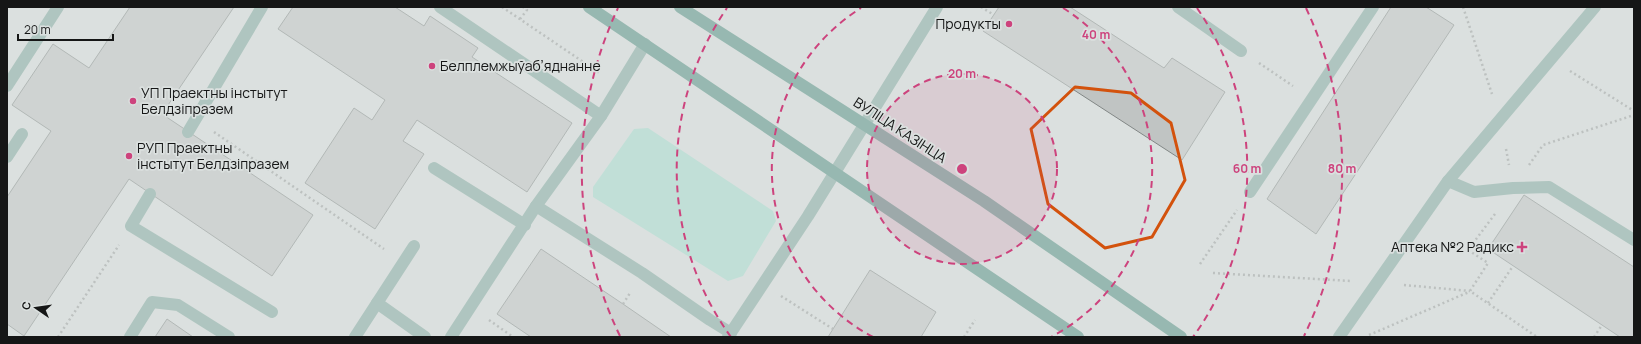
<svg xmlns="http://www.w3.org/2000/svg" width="1641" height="344" font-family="Manrope,sans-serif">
	<rect width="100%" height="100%" fill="#dbe0df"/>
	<!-- green -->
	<polygon fill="#a2ddcf" points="648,128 773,211 776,221 743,276 728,281 593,197 593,187 634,129"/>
	<!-- building -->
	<g fill="#c0c4c3" stroke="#828786">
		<polygon points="130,7 234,7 162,114 313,215 272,276 129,179 24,336 7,324 7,197 51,131 12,105 53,44 89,68"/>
		<polygon points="293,7 395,7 424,26 430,16 478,48 472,57 572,123 527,192 417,120 403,141 424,154 375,229 305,183 354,108 372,120 385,100 278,29"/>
		<polygon points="999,7 1070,7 1164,68 1172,58 1225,92 1182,160 983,31"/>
		<polygon points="1391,7 1426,7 1454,25 1316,234 1267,199"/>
		<polygon points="1524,195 1634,267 1634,337 1620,337 1488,249"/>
		<polygon points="541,249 623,304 671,337 531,337 497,314"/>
		<polygon points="870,270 936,312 921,337 828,337"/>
		<polygon points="167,319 193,337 155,337"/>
	</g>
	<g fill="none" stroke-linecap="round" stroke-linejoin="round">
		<!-- path -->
		<g stroke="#999c9c" stroke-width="2.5" stroke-dasharray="2 3" stroke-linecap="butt">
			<polyline points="502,7 601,74"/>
			<polyline points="981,7 994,15"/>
			<polyline points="1463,7 1492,94"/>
			<polyline points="520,19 527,10 523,7"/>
			<polyline points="1259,63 1293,86"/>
			<polyline points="1570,71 1634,111"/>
			<polyline points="214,132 384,249"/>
			<polyline points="1506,149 1509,165"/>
			<polyline points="1529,165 1543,145 1634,115"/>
			<polyline points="1495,214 1468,250 1488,263 1470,291 1537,337"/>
			<polyline points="1200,264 1237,210"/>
			<polyline points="1213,273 1351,281"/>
			<polyline points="1404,285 1470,291"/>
			<polyline points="781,296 833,329"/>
			<polyline points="1488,303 1513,266"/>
			<polyline points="623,304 630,293"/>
			<polyline points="489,320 513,337"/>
			<polyline points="1369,335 1469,292"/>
			<polyline points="58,337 119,245"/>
			<polyline points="964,337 975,320"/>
			<polyline points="1594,337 1602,325"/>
		</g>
		<!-- lane -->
		<g stroke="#7ba59b" stroke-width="12">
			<polyline points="440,7 601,116"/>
			<polyline points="1178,7 1241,51"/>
			<polyline points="7,86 58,7"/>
			<polyline points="188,132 262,7"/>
			<polyline points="7,157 22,134"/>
			<polyline points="434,168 525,225"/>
			<polyline points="1448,181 1474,192 1513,188 1549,187 1634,240"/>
			<polyline points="1250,192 1373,7"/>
			<polyline points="150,194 131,226 272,312"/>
			<polyline points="536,206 642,273 710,320 731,333"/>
			<polyline points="377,303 425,337"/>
			<polyline points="130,337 152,302 178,305 229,337"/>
			<polyline points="355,337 414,246"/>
			<polyline points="451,337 536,206 601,116 645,44"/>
			<polyline points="728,337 808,216 937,7"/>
			<polyline points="1339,337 1448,181 1595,7"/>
		</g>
		<!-- secondary -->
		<g stroke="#46887a" stroke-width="12">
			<polyline points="589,7 1078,337"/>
			<polyline points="680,7 984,201 1181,337"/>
		</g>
	</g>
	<!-- marked area -->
	<path d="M0 0H1641V344H0ZM1075,87L1131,93L1171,123L1185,180L1152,237L1105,248L1048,204L1031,129Z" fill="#dbe0df" fill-opacity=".55" fill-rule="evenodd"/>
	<path fill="none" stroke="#d3520d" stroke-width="3" stroke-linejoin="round" d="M1075,87L1131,93L1171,123L1185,180L1152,237L1105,248L1048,204L1031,129Z"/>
	<!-- distance rings -->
	<circle cx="962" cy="169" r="95" fill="#cd437d" fill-opacity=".12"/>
	<g fill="none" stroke="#cd437d" stroke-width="2" stroke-dasharray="7 5">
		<circle cx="962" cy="169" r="95"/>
		<path d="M873 337A190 190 0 0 1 861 8M1063 8A190 190 0 0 1 1051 337"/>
		<path d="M731 337A285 285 0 0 1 727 8M1197 8A285 285 0 0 1 1193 337"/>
		<path d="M620 336A380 380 0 0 1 618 8M1306 8A380 380 0 0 1 1304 336"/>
	</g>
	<!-- markers -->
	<g fill="#cd437d" stroke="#dbe0df" stroke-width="1.5">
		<circle cx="1009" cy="24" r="4"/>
		<circle cx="432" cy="66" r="4"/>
		<circle cx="133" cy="101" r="4"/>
		<circle cx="129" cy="156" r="4"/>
		<path d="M1520 241h4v4h4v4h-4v4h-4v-4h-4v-4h4z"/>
	</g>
	<g text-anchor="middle" stroke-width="3.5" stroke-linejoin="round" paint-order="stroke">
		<!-- poi labels -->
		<g font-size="14" fill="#151616" stroke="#dbe0df" text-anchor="start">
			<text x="1001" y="29" text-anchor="end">Продукты</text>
			<text x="440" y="71">Белплемжыўабʼяднанне</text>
			<text x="141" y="98">УП Праектны інстытут<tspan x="141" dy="16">Белдзіпразем</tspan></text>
			<text x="137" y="153">РУП Праектны<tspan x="137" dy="16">інстытут Белдзіпразем</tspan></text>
			<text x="1514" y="252" text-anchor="end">Аптека №2 Радикс</text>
		</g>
		<!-- street labels -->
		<g font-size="14" fill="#151616" stroke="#dbe0df">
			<text transform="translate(900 130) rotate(33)" y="5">ВУЛІЦА КАЗІНЦА</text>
		</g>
	</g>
	<circle cx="962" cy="169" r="6" fill="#cd437d" stroke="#dbe0df" stroke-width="2"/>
	<g font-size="12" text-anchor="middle" font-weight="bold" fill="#cd437d" stroke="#dbe0df" stroke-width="3.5" stroke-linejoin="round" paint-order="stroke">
		<text x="1096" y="39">40 m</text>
		<text x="962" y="78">20 m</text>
		<text x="1247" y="173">60 m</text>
		<text x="1342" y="173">80 m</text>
	</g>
	<!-- border -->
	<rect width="1641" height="344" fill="none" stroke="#151616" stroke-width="16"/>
	<!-- north arrow -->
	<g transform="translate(36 308) rotate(283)" stroke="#dbe0df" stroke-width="3" paint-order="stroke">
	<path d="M0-3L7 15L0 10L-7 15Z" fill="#151616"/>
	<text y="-6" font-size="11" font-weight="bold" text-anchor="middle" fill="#151616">С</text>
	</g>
	<!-- scale -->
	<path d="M18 34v6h95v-6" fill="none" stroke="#151616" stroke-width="2"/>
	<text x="24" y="34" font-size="12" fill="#151616" stroke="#dbe0df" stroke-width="3" paint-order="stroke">20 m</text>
</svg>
